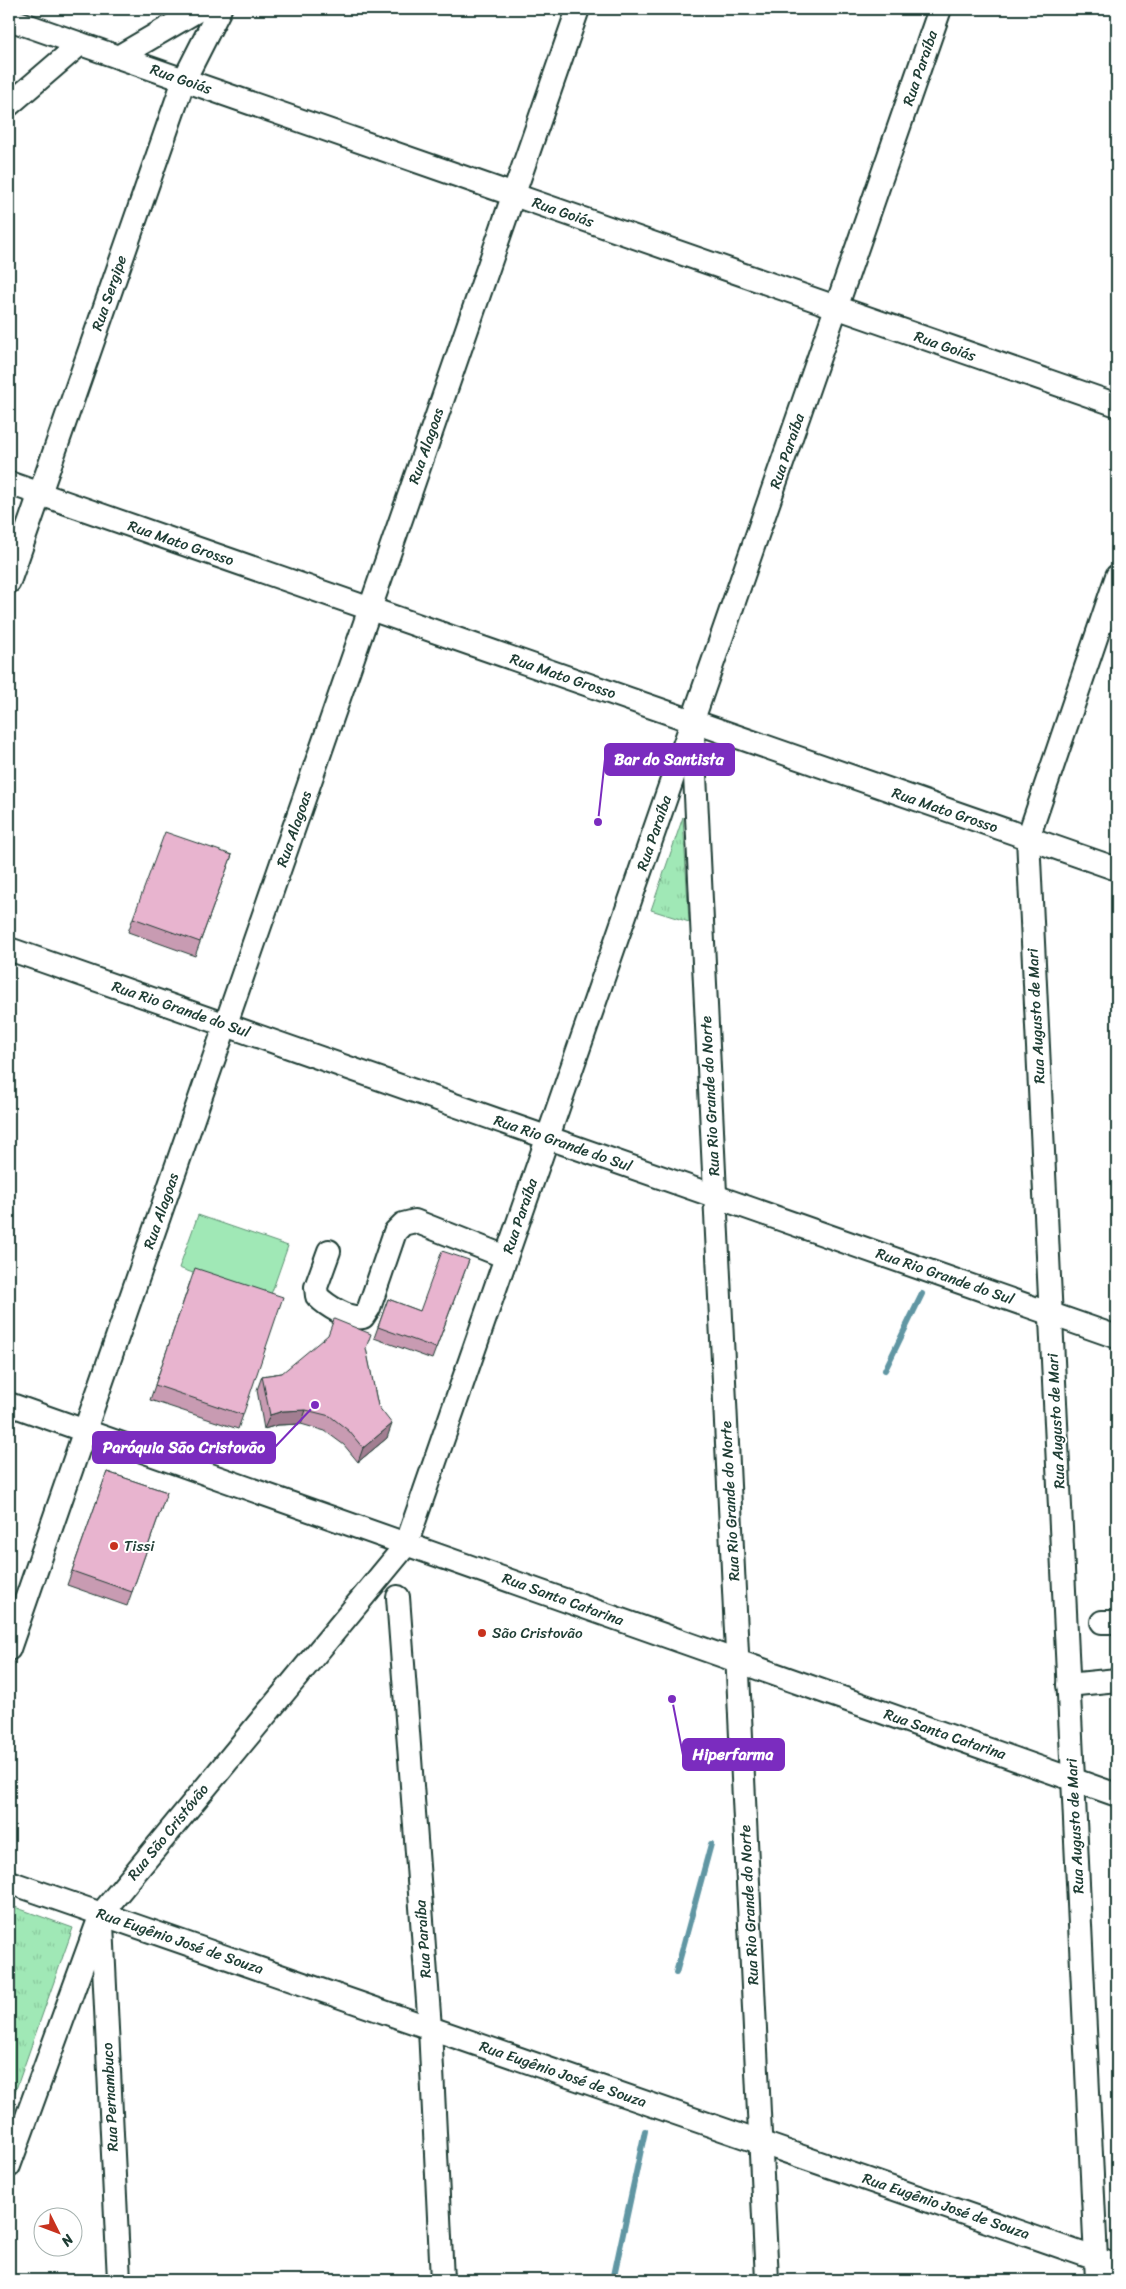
<svg xmlns="http://www.w3.org/2000/svg" width="1126" height="2289" font-family="Sriracha,sans-serif">
	<defs>
		<pattern id="park-tufts" width="24" height="20" patternUnits="userSpaceOnUse" patternTransform="scale(1.25)"><rect width="24" height="20" fill="#a0e8b6"/><path d="M3 7l-1-3M5 7V3M7 7l1-3M15 17l-1-3M17 17v-4M19 17l1-3" fill="none" stroke="#89c89d"/></pattern>
	</defs>
	<rect width="100%" height="100%" fill="#fff"/>
	<filter id="ink" filterUnits="userSpaceOnUse"><feTurbulence type="fractalNoise" baseFrequency=".02" numOctaves="2"/><feDisplacementMap in="SourceGraphic" scale="10" xChannelSelector="R" yChannelSelector="G"/><feConvolveMatrix kernelMatrix="1 2 1 2 8 2 1 2 1" color-interpolation-filters="sRGB"/></filter>
	<g filter="url(#ink)">
		<!-- grass -->
		<polygon fill="#a0e8b6" stroke="#609275" points="198,1215 288,1246 269,1300 179,1268"/>
		<!-- park -->
		<g fill="url(#park-tufts)" stroke="#609275">
			<polygon points="683,817 689,922 651,910"/>
			<polygon points="9,1905 73,1928 9,2109"/>
		</g>
		<g fill="none" stroke-linecap="round" stroke-linejoin="round">
			<!-- stream -->
			<g stroke="#6096a3" stroke-width="6">
				<polyline points="885,1370 922,1294"/>
				<polyline points="676,1973 711,1844"/>
				<polyline points="613,2280 645,2131"/>
			</g>
			<!-- minor casing -->
			<g stroke="#1f3d34" stroke-width="26">
				<g id="minor">
					<polyline points="9,19 1117,405"/>
					<polyline points="118,57 200,9"/>
					<polyline points="9,105 80,44"/>
					<polyline points="9,483 1117,869"/>
					<polyline points="9,582 184,80 220,9"/>
					<polyline points="693,733 767,2280"/>
					<polyline points="9,949 1117,1337"/>
					<path d="M329,1251L316,1287L317,1296C327,1306 349,1320 363,1317L369,1308L395,1232L403,1224L415,1221L506,1257"/>
					<polyline points="9,1404 1117,1795"/>
					<polyline points="398,1597 430,2028 442,2280"/>
					<polyline points="1102,1622 1117,1622"/>
					<polyline points="9,1649 578,9"/>
					<polyline points="1068,1685 1117,1680"/>
					<polyline points="9,1882 1117,2266"/>
					<polyline points="102,1924 119,2280"/>
					<polyline points="9,2166 101,1914 406,1545 940,9"/>
					<polyline points="1097,2280 1028,838 1117,576"/>
				</g>
			</g>
			<!-- minor -->
			<use href="#minor" stroke="#fff" stroke-width="22"/>
		</g>
		<!-- wall -->
		<g fill="#c89bb2" stroke="#1f3d34">
			<polygon points="232,855 195,956 128,932 133,918"/>
			<polygon points="469,1260 432,1359 374,1338 388,1299 420,1311"/>
			<polygon points="190,1282 243,1415 238,1429 150,1400"/>
			<polygon points="366,1349 378,1406 387,1438 358,1462 344,1445 325,1431 301,1424 278,1425 264,1429 257,1390 262,1376 282,1373"/>
			<polygon points="107,1472 167,1492 127,1606 67,1585"/>
		</g>
		<!-- shaded-wall -->
		<g fill="#a27e91" stroke="#1f3d34">
			<polygon points="306,1410 301,1424 278,1425 264,1429 270,1415 283,1411"/>
			<polygon points="392,1424 387,1438 358,1462 363,1448"/>
		</g>
		<!-- building -->
		<g fill="#e8b4cf" stroke="#1f3d34">
			<polygon points="165,832 232,855 200,942 133,918"/>
			<polygon points="442,1251 469,1260 436,1348 378,1327 388,1299 420,1311"/>
			<polygon points="195,1268 283,1297 243,1415 155,1385"/>
			<polygon points="334,1319 371,1334 366,1348 378,1406 392,1424 363,1448 349,1431 330,1416 306,1410 283,1411 270,1415 262,1376 282,1373 328,1335"/>
			<polygon points="107,1472 167,1492 132,1592 72,1571"/>
		</g>
	</g>
	<!-- markers -->
	<g fill="#c8321e" stroke="#fff" stroke-width="2">
		<circle cx="114" cy="1546" r="5"/>
		<circle cx="482" cy="1633" r="5"/>
	</g>
	<g text-anchor="middle" stroke-width="4" stroke-linejoin="round" paint-order="stroke">
		<!-- street labels -->
		<g font-size="15" fill="#1f3d34" stroke="#fff">
			<text transform="translate(920 68) rotate(-71)" y="5">Rua Paraíba</text>
			<text transform="translate(181 79) rotate(19)" y="5">Rua Goiás</text>
			<text transform="translate(563 212) rotate(19)" y="5">Rua Goiás</text>
			<text transform="translate(109 293) rotate(-71)" y="5">Rua Sergipe</text>
			<text transform="translate(945 346) rotate(19)" y="5">Rua Goiás</text>
			<text transform="translate(426 446) rotate(-71)" y="5">Rua Alagoas</text>
			<text transform="translate(787 451) rotate(-71)" y="5">Rua Paraíba</text>
			<text transform="translate(181 543) rotate(19)" y="5">Rua Mato Grosso</text>
			<text transform="translate(563 676) rotate(19)" y="5">Rua Mato Grosso</text>
			<text transform="translate(945 810) rotate(19)" y="5">Rua Mato Grosso</text>
			<text transform="translate(294 829) rotate(-71)" y="5">Rua Alagoas</text>
			<text transform="translate(654 833) rotate(-71)" y="5">Rua Paraíba</text>
			<text transform="translate(181 1009) rotate(19)" y="5">Rua Rio Grande do Sul</text>
			<text transform="translate(1036 1016) rotate(-93)" y="5">Rua Augusto de Mari</text>
			<text transform="translate(710 1096) rotate(-93)" y="5">Rua Rio Grande do Norte</text>
			<text transform="translate(563 1143) rotate(19)" y="5">Rua Rio Grande do Sul</text>
			<text transform="translate(161 1211) rotate(-71)" y="5">Rua Alagoas</text>
			<text transform="translate(520 1216) rotate(-71)" y="5">Rua Paraíba</text>
			<text transform="translate(945 1276) rotate(19)" y="5">Rua Rio Grande do Sul</text>
			<text transform="translate(1056 1421) rotate(-93)" y="5">Rua Augusto de Mari</text>
			<text transform="translate(730 1501) rotate(-93)" y="5">Rua Rio Grande do Norte</text>
			<text transform="translate(563 1599) rotate(20)" y="5">Rua Santa Catarina</text>
			<text transform="translate(945 1734) rotate(19)" y="5">Rua Santa Catarina</text>
			<text transform="translate(1075 1826) rotate(-93)" y="5">Rua Augusto de Mari</text>
			<text transform="translate(168 1832) rotate(-51)" y="5">Rua São Cristóvão</text>
			<text transform="translate(749 1905) rotate(-93)" y="5">Rua Rio Grande do Norte</text>
			<text transform="translate(423 1939) rotate(-94)" y="5">Rua Paraíba</text>
			<text transform="translate(180 1941) rotate(19)" y="5">Rua Eugênio José de Souza</text>
			<text transform="translate(563 2074) rotate(19)" y="5">Rua Eugênio José de Souza</text>
			<text transform="translate(110 2097) rotate(-93)" y="5">Rua Pernambuco</text>
			<text transform="translate(946 2206) rotate(19)" y="5">Rua Eugênio José de Souza</text>
		</g>
		<!-- poi labels -->
		<g font-size="15" fill="#1f3d34" stroke="#fff" text-anchor="start">
			<text x="124" y="1551">Tissi</text>
			<text x="492" y="1638">São Cristovão</text>
		</g>
	</g>
	<!-- callouts -->
	<path fill="none" stroke="#7b2cbf" stroke-width="2" d="M598 822L605 759M315 1405L275 1447M672 1699L683 1755"/>
	<g fill="#7b2cbf" stroke="#fff" stroke-width="2">
		<circle cx="598" cy="822" r="5"/>
		<circle cx="315" cy="1405" r="5"/>
		<circle cx="672" cy="1699" r="5"/>
	</g>
	<g fill="#7b2cbf" stroke="#7b2cbf" stroke-width="2">
		<rect x="605" y="744" width="129" height="31" rx="5"/>
		<rect x="93" y="1432" width="182" height="31" rx="5"/>
		<rect x="683" y="1739" width="101" height="31" rx="5"/>
	</g>
	<g font-size="16" text-anchor="middle" font-weight="bold" fill="#fff">
		<text x="669" y="765">Bar do Santista</text>
		<text x="184" y="1453">Paróquia São Cristovão</text>
		<text x="733" y="1760">Hiperfarma</text>
	</g>
	<!-- margin -->
	<rect width="1126" height="2289" fill="none" stroke="#fff" stroke-width="30"/>
	<rect x="15" y="15" width="1096" height="2259" fill="none" stroke="#1f3d34" stroke-width="2" filter="url(#ink)"/>
	<!-- north arrow -->
	<g transform="translate(58 2232) rotate(132)"><circle r="24" fill="#ffffff" stroke="#a5b1ae"/>
	<path d="M0-4L9 19L0 12L-9 19Z" fill="#c8321e"/>
	<text y="-8" font-size="14" font-weight="bold" text-anchor="middle" fill="#1f3d34">N</text>
	</g>
</svg>
